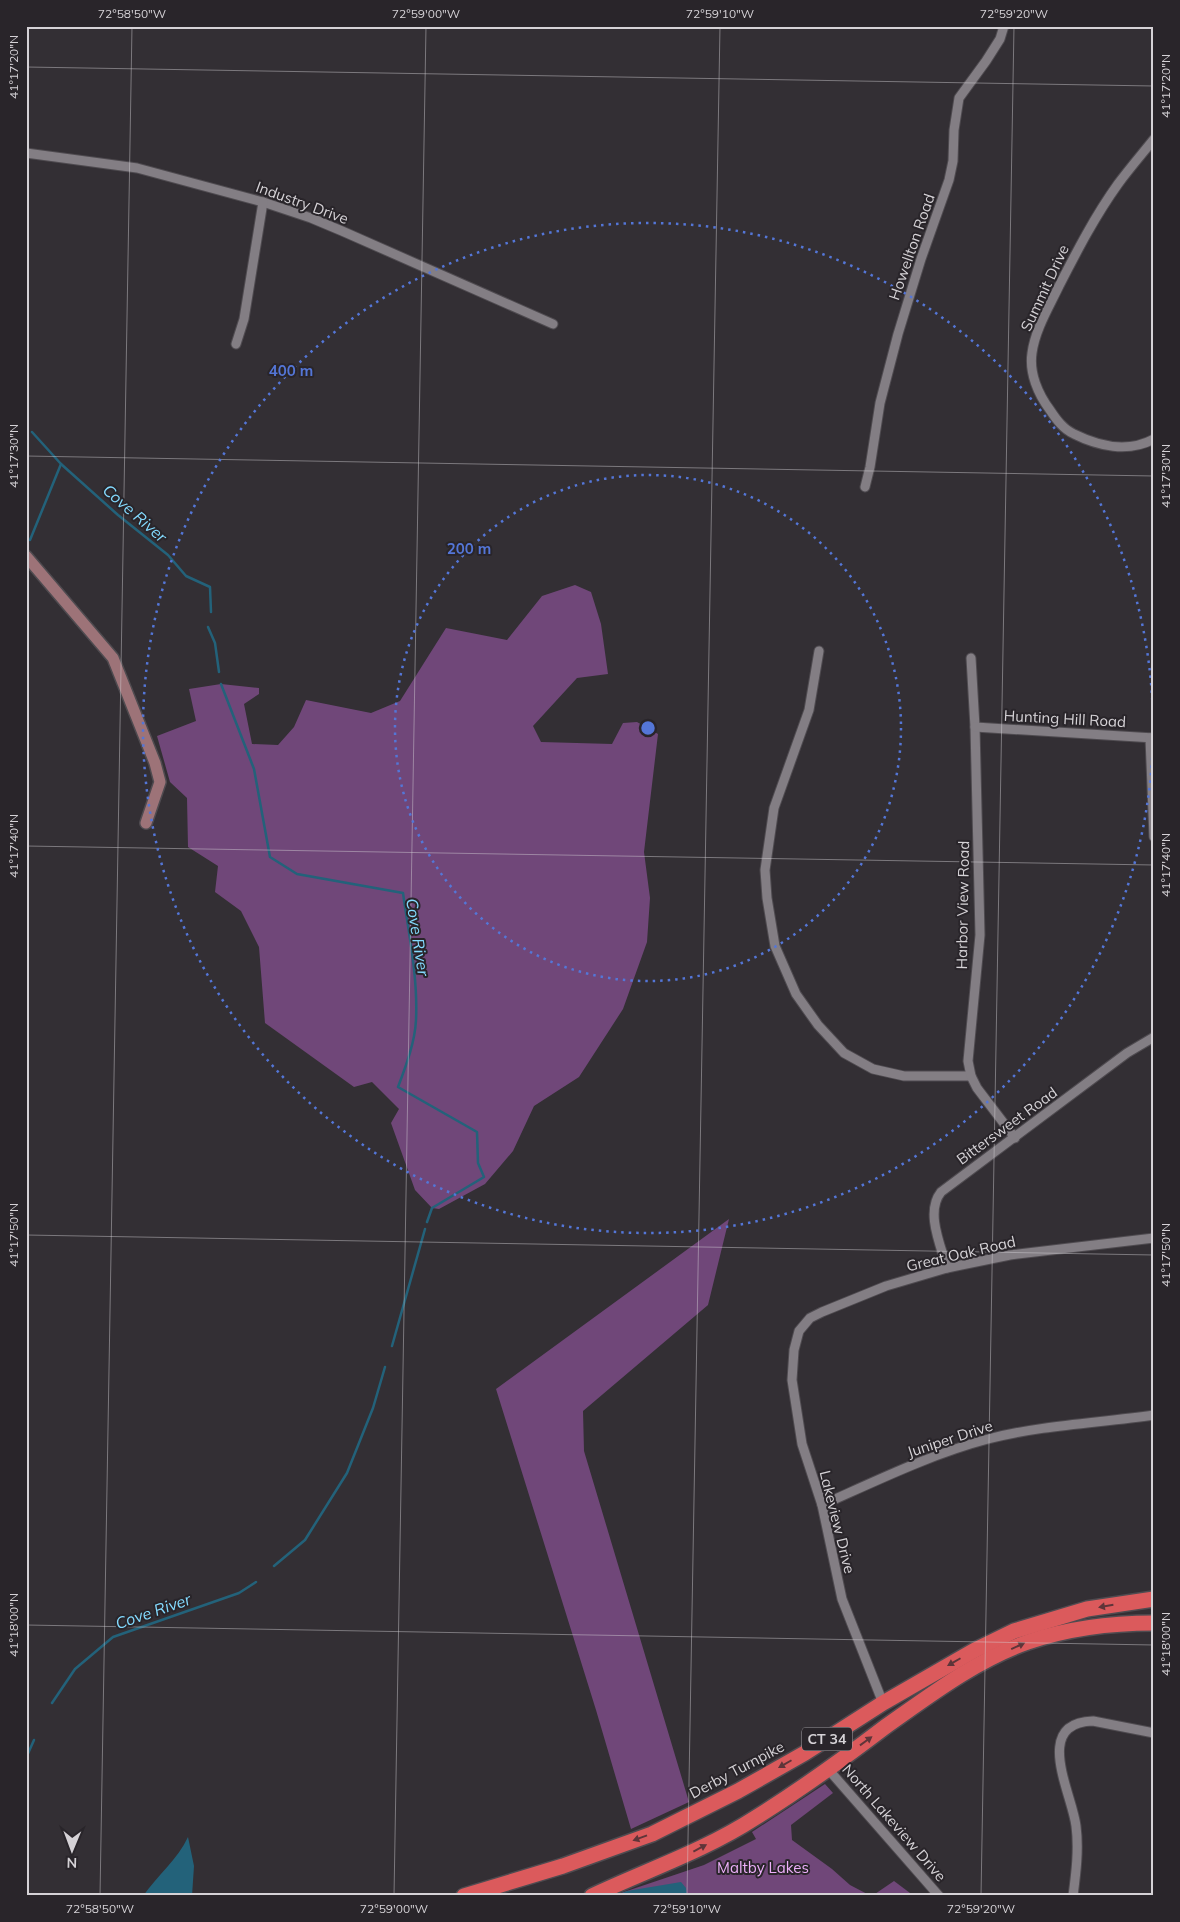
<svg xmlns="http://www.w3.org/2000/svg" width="1180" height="1922" font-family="Mulish,sans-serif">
	<rect width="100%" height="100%" fill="#332f34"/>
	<!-- green -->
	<g fill="#704779">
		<polygon points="575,585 591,592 601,624 608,674 577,678 533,726 541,742 612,744 623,723 637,722 658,734 644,852 650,898 647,942 623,1009 579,1077 534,1106 513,1151 485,1184 439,1209 432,1208 415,1190 391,1123 399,1109 372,1082 354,1087 265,1023 259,947 241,911 215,892 218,866 188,847 187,798 170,782 157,736 196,721 189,689 221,684 259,688 259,694 244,704 252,744 278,745 294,727 306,700 371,713 400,701 446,628 507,640 542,596"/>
		<polygon points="729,1219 708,1305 583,1411 584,1451 689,1802 631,1829 596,1710 496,1389"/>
		<polygon points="825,1784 833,1793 791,1825 792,1840 832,1869 850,1885 871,1896 612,1896 704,1865 756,1839 752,1832"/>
		<polygon points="894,1881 910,1893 906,1896 872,1896"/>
	</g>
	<!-- water -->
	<g fill="#23627a">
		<path d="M188,1837L194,1866L192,1896H143C157,1876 178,1859 188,1837Z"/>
		<polygon points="681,1882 686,1888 687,1896 614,1896 627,1891"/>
	</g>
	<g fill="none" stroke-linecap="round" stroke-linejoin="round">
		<!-- stream -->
		<g stroke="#23627a" stroke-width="2.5">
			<polyline points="32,432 61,464 118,515 168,555 186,576 210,587 211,612"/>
			<polyline points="30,540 61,464"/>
			<polyline points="208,627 215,643 219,672"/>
			<path d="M221,684L254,769L270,857L297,874L403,893C409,935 418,978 416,1020C415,1042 406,1066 398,1087L477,1132L478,1163L484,1177L432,1208L427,1222"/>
			<polyline points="392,1346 425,1229"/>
			<polyline points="274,1566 305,1540 347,1473 373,1408 385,1367"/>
			<polyline points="52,1703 75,1669 113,1637 239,1593 256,1582"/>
			<polyline points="26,1758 34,1740"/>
		</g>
		<!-- street casing -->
		<g stroke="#4f4b50" stroke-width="11">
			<g id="street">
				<path d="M1154,139C1142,154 1129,169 1118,184C1095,216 1077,251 1059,286C1049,307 1035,330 1032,353C1029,373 1038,394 1050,410C1056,419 1063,429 1074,434C1098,446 1128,453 1154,439"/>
				<polyline points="26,153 137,168 263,202 311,218 342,231 553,324"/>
				<polyline points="236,344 244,319 263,202"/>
				<polyline points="865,487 870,467 880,403 898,334 921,259 949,180 953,161 954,130 959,98 986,61 1000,39 1004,26"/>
				<polyline points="819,651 809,710 774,808 765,870 767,898 775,946 796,994 818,1025 844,1053 873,1069 904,1076 971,1076"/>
				<polyline points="971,658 975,727 980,935 968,1061 971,1076 977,1088 1015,1138"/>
				<polyline points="975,727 1154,738"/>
				<polyline points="1150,738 1154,837"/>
				<path d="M947,1268C941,1246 925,1212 941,1192L1127,1053L1154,1037"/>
				<path d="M822,1505C876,1481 931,1454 988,1439C1042,1425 1099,1423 1154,1415"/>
				<polyline points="883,1703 842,1599 822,1505 802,1444 792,1380 794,1350 799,1331 810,1318 822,1312 886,1286 947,1268 1010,1255 1154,1238"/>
				<polyline points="828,1769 939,1896"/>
				<path d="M1073,1896C1076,1873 1079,1849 1076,1826C1072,1793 1032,1723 1093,1721L1154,1733"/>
			</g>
		</g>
		<!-- secondary casing -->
		<g stroke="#4f4b50" stroke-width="14">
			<polyline id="secondary" points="26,556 113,658 155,763 160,782 146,823"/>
		</g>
		<!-- highway casing -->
		<g stroke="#4f4b50" stroke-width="18">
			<g id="highway">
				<polyline points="464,1896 563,1866 652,1834 738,1791 805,1753 883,1703 975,1650 1014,1631 1087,1609 1154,1599"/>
				<path d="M592,1896C647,1870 704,1851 755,1818C800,1790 843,1759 885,1727C929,1696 976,1660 1028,1642C1069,1628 1110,1623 1154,1623"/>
			</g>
		</g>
		<!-- street -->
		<use href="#street" stroke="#837e84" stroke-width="9"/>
		<!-- secondary -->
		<use href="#secondary" stroke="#9d7378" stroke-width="11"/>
		<!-- highway -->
		<use href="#highway" stroke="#db5a5c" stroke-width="15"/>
	</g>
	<!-- one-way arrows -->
	<defs><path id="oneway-solid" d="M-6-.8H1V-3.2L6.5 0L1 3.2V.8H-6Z" transform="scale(1.25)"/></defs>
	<g fill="#5e3539">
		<use href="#oneway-solid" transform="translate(1106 1606) rotate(170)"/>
		<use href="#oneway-solid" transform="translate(1018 1646) rotate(-25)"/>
		<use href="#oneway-solid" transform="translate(954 1662) rotate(150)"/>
		<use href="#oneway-solid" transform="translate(866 1741) rotate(-36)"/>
		<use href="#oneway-solid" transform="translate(785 1764) rotate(150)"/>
		<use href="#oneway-solid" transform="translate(640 1838) rotate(160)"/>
		<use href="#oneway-solid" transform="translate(700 1848) rotate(-28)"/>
	</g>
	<!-- ticks -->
	<path fill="none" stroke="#d5d2d6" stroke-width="1" stroke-opacity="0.45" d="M26,67L1154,86M26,456L1154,476M26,846L1154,865M26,1235L1154,1255M26,1625L1154,1645M100,1896L132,26M394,1896L426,26M687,1896L720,26M981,1896L1014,26"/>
	<!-- distance rings -->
	<g fill="none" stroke="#5476d7" stroke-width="2.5" stroke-dasharray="2.5 5">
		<circle cx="648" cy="728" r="253"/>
		<circle cx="648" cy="728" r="505"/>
	</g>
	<g text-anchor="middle" stroke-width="4" stroke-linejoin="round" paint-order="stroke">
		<!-- shield labels -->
		<rect fill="#29252a" stroke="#a19ea2" stroke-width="1" x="802" y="1727.5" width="50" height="23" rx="4"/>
		<g font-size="14" font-weight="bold" fill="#d5d2d6">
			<text x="827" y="1744">CT 34</text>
		</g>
		<!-- street labels -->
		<g font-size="15" fill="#d5d2d6" stroke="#29252a">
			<text transform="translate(302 203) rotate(20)" y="5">Industry Drive</text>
			<text transform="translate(912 247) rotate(-71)" y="5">Howellton Road</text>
			<text transform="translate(1045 288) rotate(-65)" y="5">Summit Drive</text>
			<text transform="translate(1065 719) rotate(3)" y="5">Hunting Hill Road</text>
			<text transform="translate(963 905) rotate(-89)" y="5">Harbor View Road</text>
			<text transform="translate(1007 1126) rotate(-36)" y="5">Bittersweet Road</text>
			<text transform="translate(961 1254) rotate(-13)" y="5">Great Oak Road</text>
			<text transform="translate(950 1439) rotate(-18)" y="5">Juniper Drive</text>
			<text transform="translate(837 1522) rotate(76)" y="5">Lakeview Drive</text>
			<text transform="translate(737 1770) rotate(-28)" y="5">Derby Turnpike</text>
			<text transform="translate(894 1823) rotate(49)" y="5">North Lakeview Drive</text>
		</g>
		<!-- park labels -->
		<g font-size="15" fill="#edaffa" stroke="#29252a">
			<text x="763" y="1873">Maltby Lakes</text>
		</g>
		<!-- water labels -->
		<g font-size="16" font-style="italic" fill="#84dbff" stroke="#29252a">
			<text transform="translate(135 513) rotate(41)" y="6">Cove River</text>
			<text transform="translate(418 937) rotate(81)" y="6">Cove River</text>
			<text transform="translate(153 1611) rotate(-19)" y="6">Cove River</text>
		</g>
	</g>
	<circle cx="648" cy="728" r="8" fill="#5476d7" stroke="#29252a" stroke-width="2.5"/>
	<g font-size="15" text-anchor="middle" font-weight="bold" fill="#5476d7" stroke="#29252a" stroke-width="4" stroke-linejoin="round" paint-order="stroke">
		<text x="291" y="376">400 m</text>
		<text x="469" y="554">200 m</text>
	</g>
	<!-- border -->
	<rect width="1180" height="1922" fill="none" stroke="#29252a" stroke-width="55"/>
	<!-- north arrow -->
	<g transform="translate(72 1850) rotate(181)" stroke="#29252a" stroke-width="4" paint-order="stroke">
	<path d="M0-4L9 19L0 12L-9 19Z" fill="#d5d2d6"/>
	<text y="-8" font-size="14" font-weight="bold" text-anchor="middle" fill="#d5d2d6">N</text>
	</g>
	<rect x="28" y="28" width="1124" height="1866" fill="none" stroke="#d5d2d6" stroke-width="2"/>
	<g font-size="12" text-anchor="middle" fill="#d5d2d6">
		<text x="132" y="18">72°58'50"W</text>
		<text x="426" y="18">72°59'00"W</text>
		<text x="720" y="18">72°59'10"W</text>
		<text x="1014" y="18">72°59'20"W</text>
		<text transform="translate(14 67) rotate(-90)" y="4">41°17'20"N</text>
		<text transform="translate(1166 86) rotate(-90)" y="4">41°17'20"N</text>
		<text transform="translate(14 456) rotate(-90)" y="4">41°17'30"N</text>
		<text transform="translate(1166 476) rotate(-90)" y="4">41°17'30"N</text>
		<text transform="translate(14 846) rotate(-90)" y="4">41°17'40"N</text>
		<text transform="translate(1166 865) rotate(-90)" y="4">41°17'40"N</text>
		<text transform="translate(14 1235) rotate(-90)" y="4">41°17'50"N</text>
		<text transform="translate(1166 1255) rotate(-90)" y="4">41°17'50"N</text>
		<text transform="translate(14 1625) rotate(-90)" y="4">41°18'00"N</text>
		<text transform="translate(1166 1644) rotate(-90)" y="4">41°18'00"N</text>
		<text x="100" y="1913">72°58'50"W</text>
		<text x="394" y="1913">72°59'00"W</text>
		<text x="687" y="1913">72°59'10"W</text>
		<text x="981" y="1913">72°59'20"W</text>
	</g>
</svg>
